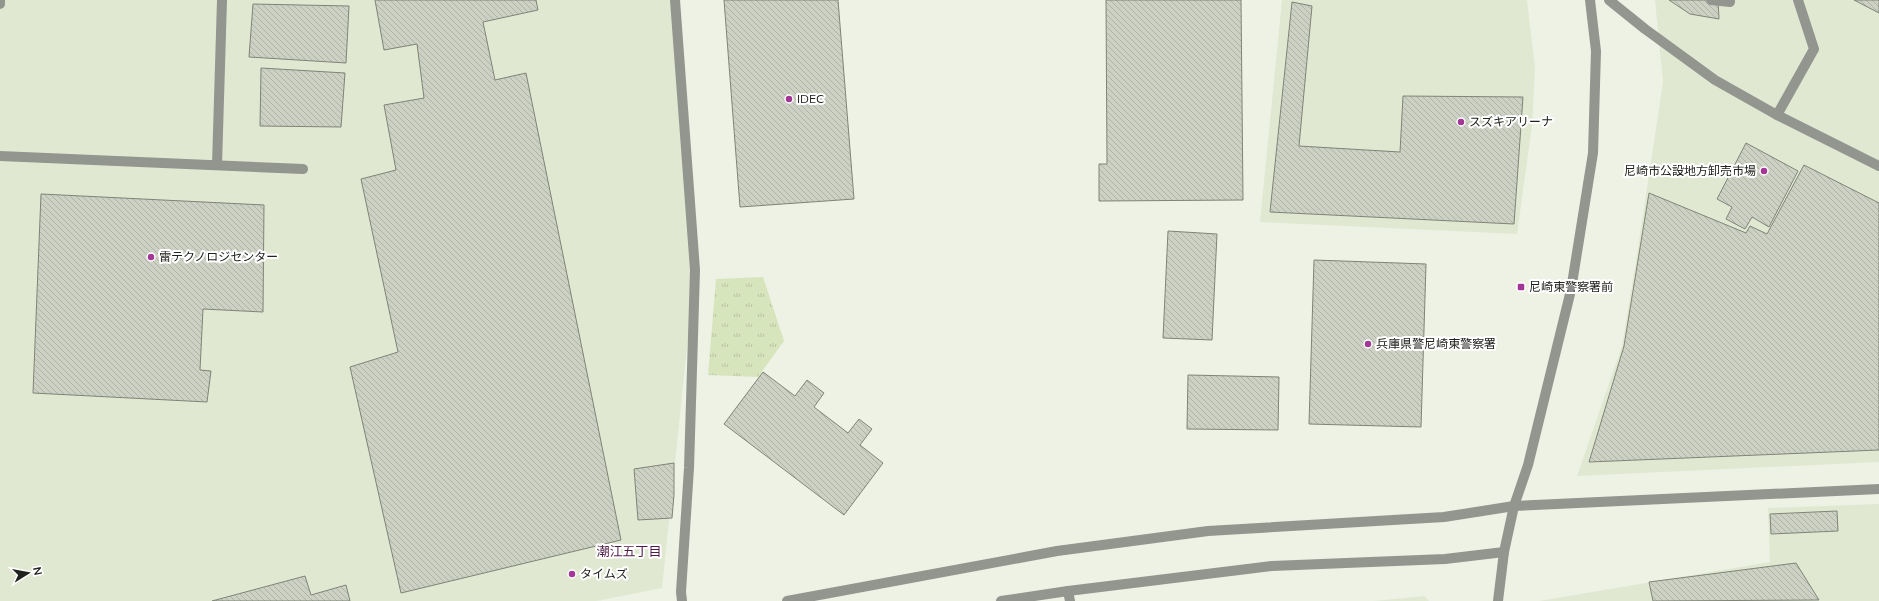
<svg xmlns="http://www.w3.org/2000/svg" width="1879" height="601" font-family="Mulish,'Noto Sans JP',sans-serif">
	<defs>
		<pattern id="grass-tufts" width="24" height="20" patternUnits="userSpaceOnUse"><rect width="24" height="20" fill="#d7e5bc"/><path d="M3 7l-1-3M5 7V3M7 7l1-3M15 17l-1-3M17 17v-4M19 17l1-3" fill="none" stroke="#b8c4a1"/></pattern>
		<pattern id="building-back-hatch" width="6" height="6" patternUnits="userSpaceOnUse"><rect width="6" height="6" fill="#ccd1c3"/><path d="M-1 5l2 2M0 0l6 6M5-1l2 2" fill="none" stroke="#afb3a7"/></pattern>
	</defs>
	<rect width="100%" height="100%" fill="#edf2e4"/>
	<!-- built -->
	<g fill="#e0e8d2">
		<polygon points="0,0 675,0 695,270 662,588 597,601 0,601"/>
		<polygon points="1282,0 1527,0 1535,68 1532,125 1517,234 1260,222"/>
		<polygon points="1655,0 1879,0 1879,462 1577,476 1622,346 1636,261 1663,82"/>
		<polygon points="1879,504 1879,601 1539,601 1770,562 1768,508"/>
		<polygon points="1425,596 1429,601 1374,601"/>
	</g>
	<!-- grass -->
	<polygon fill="url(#grass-tufts)" points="763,277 784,341 758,377 708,375 716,279"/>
	<!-- building -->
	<g fill="url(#building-back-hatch)" stroke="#7f8477">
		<polygon points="375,0 536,0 538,10 483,22 495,80 526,73 621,540 401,593 350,367 398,352 361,179 396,170 384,105 424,98 417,44 384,50"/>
		<polygon points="724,0 838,0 854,199 740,207"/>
		<polygon points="1106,0 1241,0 1243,200 1099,201 1099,164 1107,164"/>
		<polygon points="1669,0 1718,0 1719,19 1690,14"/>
		<polygon points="1854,0 1879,0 1879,13"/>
		<polygon points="1292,2 1312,6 1299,146 1400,152 1403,96 1523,97 1514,224 1270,212"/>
		<polygon points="253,4 349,6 346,63 249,57"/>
		<polygon points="261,68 345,73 341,127 260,126"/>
		<polygon points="1746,143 1798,171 1769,227 1752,217 1745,229 1726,219 1732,207 1717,199"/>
		<polygon points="1804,165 1879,203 1879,450 1589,462 1624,346 1649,193 1746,233 1750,226 1767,234"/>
		<polygon points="41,194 264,205 263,312 203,309 200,370 211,371 207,402 33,393"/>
		<polygon points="1168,231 1217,234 1212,340 1163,338"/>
		<polygon points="1314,260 1426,264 1421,427 1309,424"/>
		<polygon points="763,372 795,396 807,380 824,393 814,407 848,433 859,419 872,429 860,445 883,463 844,515 724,424"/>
		<polygon points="1188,375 1279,377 1278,430 1187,429"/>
		<polygon points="674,463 674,495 672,518 638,520 634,469"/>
		<polygon points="1837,511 1838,531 1771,534 1770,514"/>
		<polygon points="1796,563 1819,600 1653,601 1649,582"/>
		<polygon points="305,576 311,595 346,585 350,601 212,601"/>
	</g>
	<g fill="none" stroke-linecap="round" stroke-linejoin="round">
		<!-- minor -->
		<g stroke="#93958f" stroke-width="10">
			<polyline points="675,0 695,270 689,468 681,592 682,601"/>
			<polyline points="1609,0 1645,29 1715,80 1777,115 1879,166"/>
			<polyline points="1711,0 1730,2 1730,0"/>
			<polyline points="0,4 0,0"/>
			<polyline points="1777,115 1814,49 1798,0"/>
			<polyline points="0,156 303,169"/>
			<polyline points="217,165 222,0"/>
			<polyline points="1068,591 1070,601"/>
			<polyline points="787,601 1057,551 1208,531 1444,517 1514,506 1879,489"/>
			<polyline points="1001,601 1068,591 1272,566 1445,559 1504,552"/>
			<polyline points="1498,601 1504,552 1514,506 1528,465 1571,290 1593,153 1596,51 1590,0"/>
		</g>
	</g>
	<!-- markers -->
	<g fill="#a33696" stroke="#fff" stroke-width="1.5">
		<circle cx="789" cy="99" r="4"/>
		<circle cx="1461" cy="122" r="4"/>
		<circle cx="1764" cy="171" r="4"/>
		<circle cx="151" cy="257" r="4"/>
		<rect x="1517" y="283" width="8" height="8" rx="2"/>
		<circle cx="1368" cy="344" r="4"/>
		<circle cx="572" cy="574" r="4"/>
	</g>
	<g text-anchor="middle" stroke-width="4" stroke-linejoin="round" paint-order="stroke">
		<!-- poi labels -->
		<g font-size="12" fill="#20221d" stroke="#fff" text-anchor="start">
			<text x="797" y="103">IDEC</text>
			<text x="1469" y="126">スズキアリーナ</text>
			<text x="1756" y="175" text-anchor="end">尼崎市公設地方卸売市場</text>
			<text x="159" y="261">雷テクノロジセンター</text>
			<text x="1529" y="291">尼崎東警察署前</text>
			<text x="1376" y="348">兵庫県警尼崎東警察署</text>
			<text x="580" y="578">タイムズ</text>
		</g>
		<!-- neighbourhood labels -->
		<g font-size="13" fill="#4f1b48" stroke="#fff">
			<text x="629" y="556">潮江五丁目</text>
		</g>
	</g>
	<!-- north arrow -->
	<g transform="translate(28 573) rotate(79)" stroke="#ffffff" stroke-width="3" paint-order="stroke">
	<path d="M0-3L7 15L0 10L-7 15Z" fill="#20221d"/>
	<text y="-6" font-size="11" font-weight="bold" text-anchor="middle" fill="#20221d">N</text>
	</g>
</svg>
